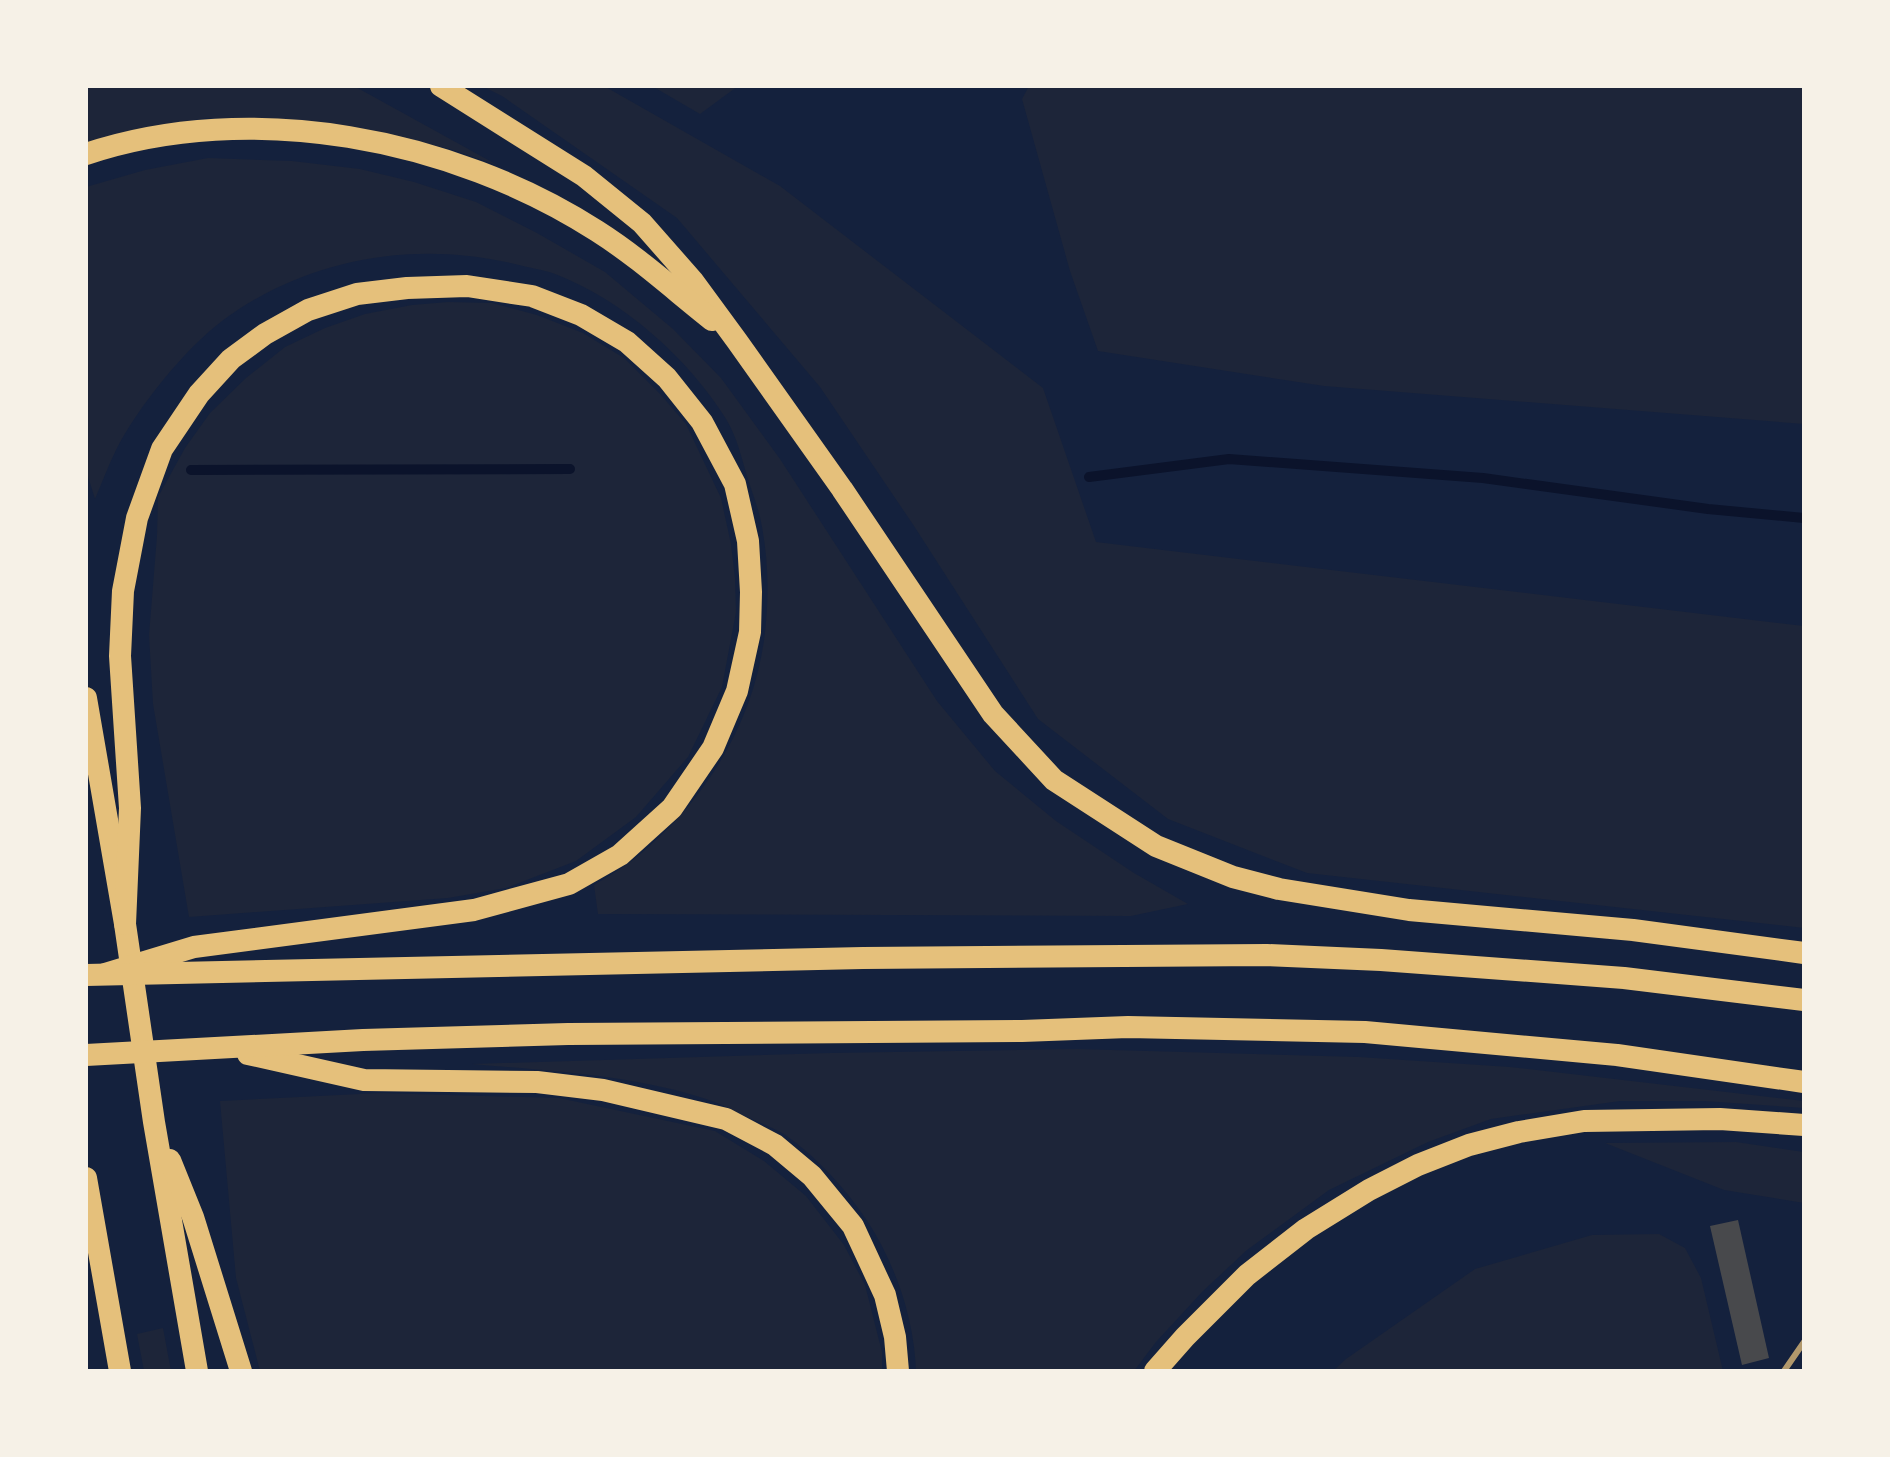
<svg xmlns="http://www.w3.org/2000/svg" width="1890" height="1457" font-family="Overpass,sans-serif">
	<rect width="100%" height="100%" fill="#14213d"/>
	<!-- green -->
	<g fill="#1d2539">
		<polygon points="86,86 354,86 499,166 450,149 370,130 259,118 207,118 155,126 86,143"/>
		<polygon points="482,86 604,86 780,186 1043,388 1096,542 1804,626 1804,928 1307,873 1168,819 1038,719 914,526 820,387 677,218 502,96"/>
		<polygon points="652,86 738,86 700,114"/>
		<polygon points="1029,86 1804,86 1804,424 1324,386 1098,351 1070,271 1022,99"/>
		<path d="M208,158L292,161L360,169L414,182L476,202L537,233L605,272L673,329L721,378L780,459L937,701L995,771L1056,821L1134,873L1188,904L1131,916L598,914L594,885C607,877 621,869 633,860C702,805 752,727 764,640C769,602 769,565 762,527C759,509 752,493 747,476C741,456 737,437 726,419C688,358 623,300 555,274C542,269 528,268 515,264C414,240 307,258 222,321C184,350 138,407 116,450C108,466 102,483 95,499L86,470V187L145,170Z"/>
		<polygon points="448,302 492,303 537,315 583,333 624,358 661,395 686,424 721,498 731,544 735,578 736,612 722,687 688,757 636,817 576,861 506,888 448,898 189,917 153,704 149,635 157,536 158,497 185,448 210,413 246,378 285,347 325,328 365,314 412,305"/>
		<path d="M1077,1049L1359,1057L1510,1067L1804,1101V1108L1704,1101H1620L1491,1119L1428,1142L1329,1190L1247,1250L1202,1292L1156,1342L1134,1371H916C914,1318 896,1266 868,1222C846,1189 817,1157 784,1134C772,1127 758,1122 745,1116C734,1111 723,1105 712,1101C637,1075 550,1071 472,1064L831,1053Z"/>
		<polygon points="380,1093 559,1098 715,1131 764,1161 806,1196 844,1245 865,1285 882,1352 882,1371 260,1371 236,1278 220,1101"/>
		<polygon points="1736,1142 1804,1152 1804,1203 1724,1190 1605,1143"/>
		<polygon points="1659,1234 1685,1248 1701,1278 1723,1371 1333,1371 1346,1359 1475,1269 1592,1235"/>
		<polygon points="163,1328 171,1371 144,1371 137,1334"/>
	</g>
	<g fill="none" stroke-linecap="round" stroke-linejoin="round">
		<!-- stream -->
		<g stroke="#0b132b" stroke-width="10">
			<polyline points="191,470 570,469"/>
			<polyline points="1089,477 1229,459 1483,478 1708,509 1804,518"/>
		</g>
	</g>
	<!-- building -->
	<polygon fill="#48494c" points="1738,1220 1769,1358 1742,1365 1710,1226"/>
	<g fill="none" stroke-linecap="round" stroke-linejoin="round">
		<!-- service -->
		<polyline stroke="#b1986c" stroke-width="6" points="1784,1371 1804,1342"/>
		<!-- trunk -->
		<g stroke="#e5c07b" stroke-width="22">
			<polyline points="441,86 584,176 642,223 693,281 737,341 842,489 993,714 1054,780 1156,846 1233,877 1279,889 1409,910 1633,930 1804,953"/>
			<path d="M86,154C251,99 452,138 597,231C638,257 674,290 712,320"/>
			<polyline points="86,698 125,924 154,1122 197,1371"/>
			<polyline points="105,974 194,947 474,910 569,884 620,855 672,808 713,748 737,691 750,632 751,592 748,541 735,484 702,422 667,378 627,342 581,315 532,296 467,286 407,288 357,294 308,310 265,334 231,359 199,394 162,449 137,518 123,591 120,656 130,808 125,924"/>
			<polyline points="86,975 863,958 1267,955 1381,960 1624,978 1804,1000"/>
			<polyline points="248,1054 364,1080 537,1082 603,1090 726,1119 775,1145 812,1176 853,1226 885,1295 895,1337 898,1371"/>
			<polyline points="86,1055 363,1040 568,1034 1022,1031 1128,1027 1365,1032 1617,1055 1804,1082"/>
			<polyline points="170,1160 193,1217 241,1371"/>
			<polyline points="86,1178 120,1371"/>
			<polyline points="1155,1371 1185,1337 1247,1275 1306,1229 1369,1190 1418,1165 1469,1145 1519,1132 1584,1121 1720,1119 1804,1125"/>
		</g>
	</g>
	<!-- border -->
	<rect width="1890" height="1457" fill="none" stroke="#f6f1e7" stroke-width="176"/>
</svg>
